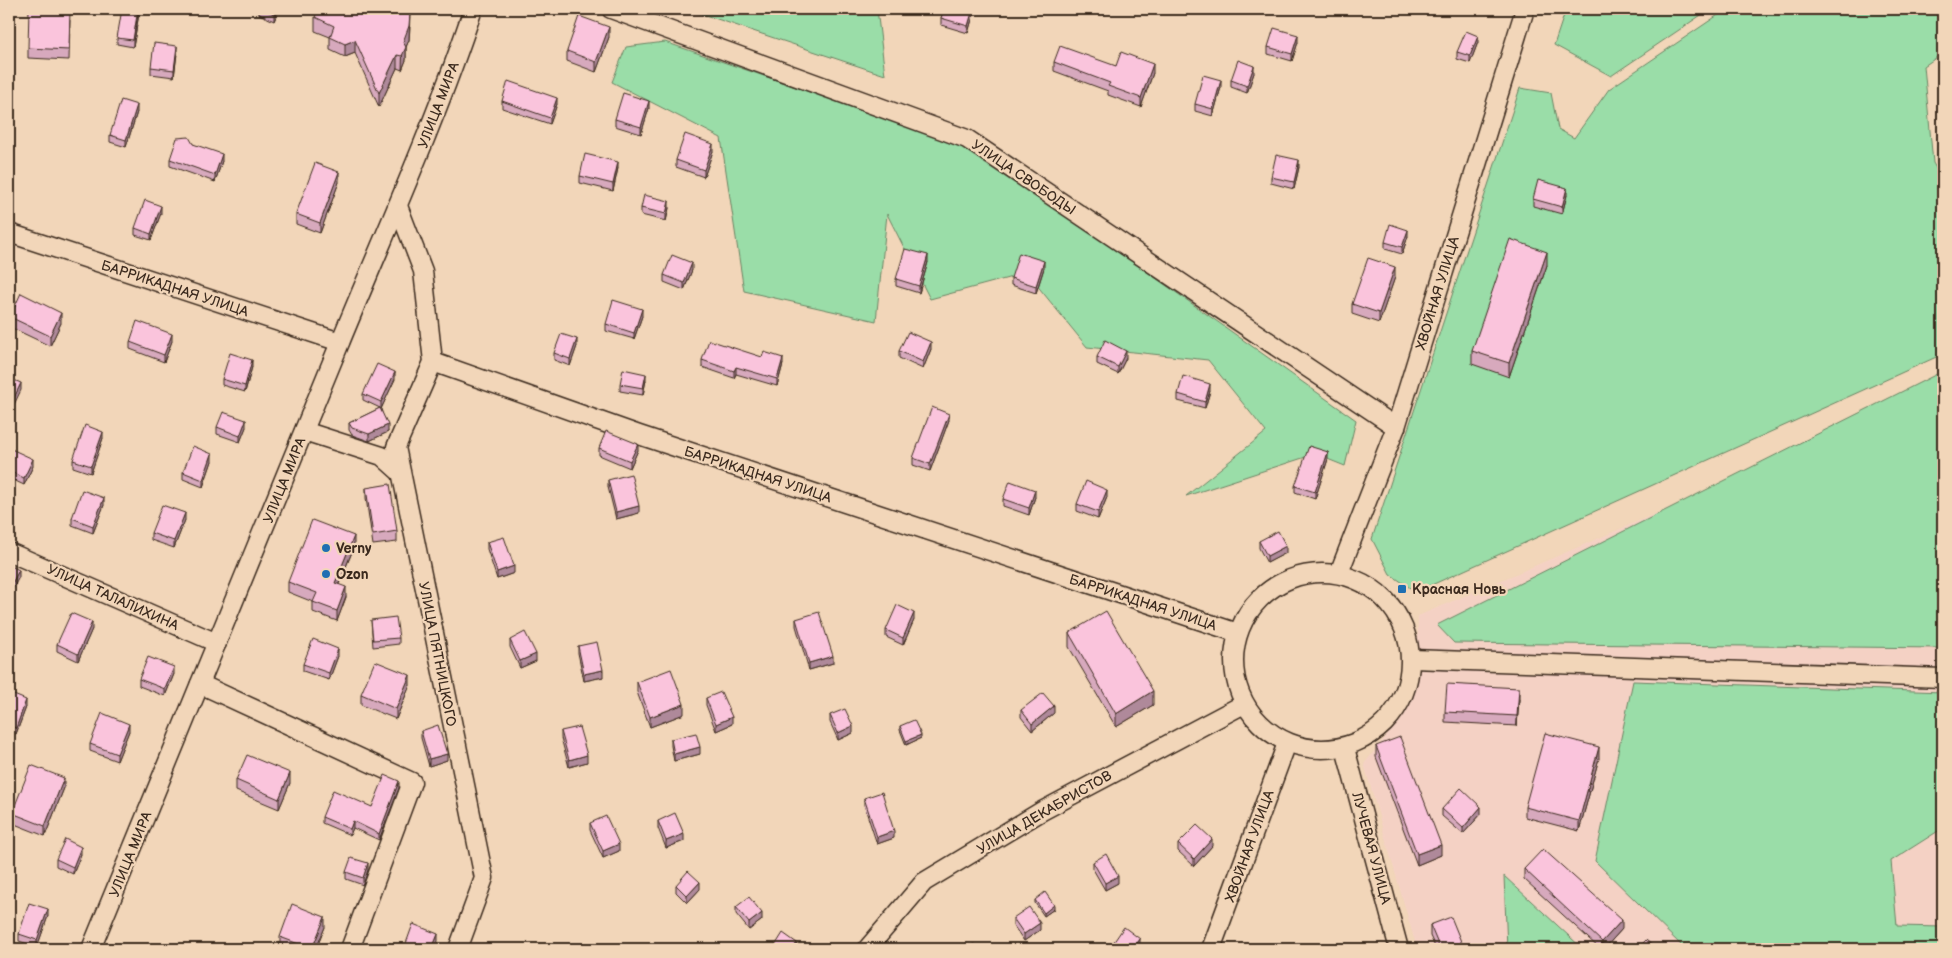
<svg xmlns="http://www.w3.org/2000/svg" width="1952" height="958" font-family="'Balsamiq Sans',sans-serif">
	<rect width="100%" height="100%" fill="#f2d6b9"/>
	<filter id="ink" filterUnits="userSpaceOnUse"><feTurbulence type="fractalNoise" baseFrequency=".02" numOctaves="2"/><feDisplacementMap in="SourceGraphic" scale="10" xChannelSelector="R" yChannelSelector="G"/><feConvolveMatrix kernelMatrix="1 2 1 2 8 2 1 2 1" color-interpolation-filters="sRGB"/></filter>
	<g filter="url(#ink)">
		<!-- built -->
		<polygon fill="#f4d1c4" points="1943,390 1943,949 1417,949 1364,764 1395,725 1417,678 1418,616"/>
		<!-- green -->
		<g fill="#9adda8" stroke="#6a8463">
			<polygon points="687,9 877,9 885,75"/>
			<polygon points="1566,9 1710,9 1611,76 1554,45"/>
			<polygon points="1727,9 1943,9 1943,53 1924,66 1933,163 1943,181 1943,354 1416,592 1390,574 1372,539 1520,88 1551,93 1558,129 1574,138 1609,89"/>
			<polygon points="665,42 971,147 1356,420 1345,466 1315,454 1186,496 1266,432 1208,360 1087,347 1027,273 930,299 887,214 876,321 744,291 721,138 612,82 626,47"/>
			<polygon points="1943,371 1943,648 1454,643 1437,625"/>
			<polygon points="1633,681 1943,692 1943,828 1891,861 1897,926 1943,927 1943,949 1685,949 1595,861"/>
			<polygon points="1504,876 1583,949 1507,949"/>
		</g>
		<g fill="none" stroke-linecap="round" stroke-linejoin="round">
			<!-- minor casing -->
			<g stroke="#3b2a1e" stroke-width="21">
				<g id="minor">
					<polyline points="611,9 967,139 1396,427"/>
					<polyline points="398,206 423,271 433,362 396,447 484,878 458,949"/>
					<polyline points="9,233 340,342"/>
					<polyline points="433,362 639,435 1238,633"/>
					<polyline points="304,431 382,456 401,473"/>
					<polyline points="9,552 217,643"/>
					<circle cx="1322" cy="661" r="88"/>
					<polyline points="1339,573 1396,427 1525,9"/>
					<polyline points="1412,659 1943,678"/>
					<polyline points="200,684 412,782 350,949"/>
					<polyline points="1345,748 1399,949"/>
					<path d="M91,949C174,748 256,546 339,345C385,233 435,124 473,9"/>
					<polyline points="867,949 924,882 1042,811 1244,704"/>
					<polyline points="1211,949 1287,743"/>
				</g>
			</g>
			<!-- minor -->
			<use href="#minor" stroke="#f2d6b9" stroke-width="18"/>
		</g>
		<!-- wall -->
		<g fill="#d7a9bd" stroke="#3b2a1e">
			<polygon points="259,9 279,9 274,21 259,14"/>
			<polygon points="944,9 975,9 968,33 941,25 941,18"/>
			<polygon points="139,14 133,47 117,44 117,38"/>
			<polygon points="315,17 410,27 409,40 406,47 406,60 402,70 397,68 379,107 355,53 345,57 330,50 330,37 315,31"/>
			<polygon points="70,20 69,60 28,58 28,48"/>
			<polygon points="609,37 596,72 567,61 567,51"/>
			<polygon points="1298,42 1292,61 1268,54 1268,47"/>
			<polygon points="1478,42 1470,63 1457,59 1457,52"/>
			<polygon points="177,53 174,77 151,74 151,67"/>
			<polygon points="1054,62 1116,66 1153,73 1141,107 1108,95 1108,91 1054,71"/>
			<polygon points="1254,73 1247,93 1231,87 1231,80"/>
			<polygon points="1221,87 1213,116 1195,111 1195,104"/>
			<polygon points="502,101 557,104 550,124 502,108"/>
			<polygon points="649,108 641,134 615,126 615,119"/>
			<polygon points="137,112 126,147 110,142 110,135"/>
			<polygon points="193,144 222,161 215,182 170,166 170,159"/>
			<polygon points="713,151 704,177 676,167 676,160"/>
			<polygon points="1299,167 1294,189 1271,183 1271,177"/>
			<polygon points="618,168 613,191 580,183 580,176"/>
			<polygon points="339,182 320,233 296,224 296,214"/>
			<polygon points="1567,195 1562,214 1533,206 1533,199"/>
			<polygon points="641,208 669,208 666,221 641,215"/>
			<polygon points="161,213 151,240 135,235 135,228"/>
			<polygon points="1408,236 1402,254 1385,249 1385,242"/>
			<polygon points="928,262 919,293 896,286 896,279"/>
			<polygon points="1547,265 1509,377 1472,364 1472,351"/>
			<polygon points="1044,268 1036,293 1011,285 1011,278"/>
			<polygon points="692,270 684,290 664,282 664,275"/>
			<polygon points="1395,277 1379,323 1352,314 1352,304"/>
			<polygon points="642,316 634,339 606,331 606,324"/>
			<polygon points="10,317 61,323 50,346 10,327"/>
			<polygon points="172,341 164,362 130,349 130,342"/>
			<polygon points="577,346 570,366 554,360 554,353"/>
			<polygon points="931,349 923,369 899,358 899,351"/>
			<polygon points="1097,357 1126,358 1118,374 1097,364"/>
			<polygon points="702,360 783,364 777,386 736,374 734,378 702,367"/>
			<polygon points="252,367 245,392 222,385 222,379"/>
			<polygon points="395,379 381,409 388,432 369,441 352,435 349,430 349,423 380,408 363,400 363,394"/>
			<polygon points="646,380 643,395 620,391 620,384"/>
			<polygon points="1210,391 1205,408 1178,401 1178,394"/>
			<polygon points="949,420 930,471 913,465 913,458"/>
			<polygon points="217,427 246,427 240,442 217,434"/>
			<polygon points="103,438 91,473 73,467 73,460"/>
			<polygon points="9,448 33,466 24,485 9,478"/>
			<polygon points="599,448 638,450 630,468 599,455"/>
			<polygon points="1328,459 1315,499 1295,492 1295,486"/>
			<polygon points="212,461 203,487 183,479 183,472"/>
			<polygon points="608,480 639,513 616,519 608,487"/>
			<polygon points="366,488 397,531 397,542 373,545 366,498"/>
			<polygon points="1035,497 1029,515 1003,506 1003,499"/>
			<polygon points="1107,497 1098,519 1077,511 1077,504"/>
			<polygon points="104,505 93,533 72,525 72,518"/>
			<polygon points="185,520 174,548 151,540 151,533"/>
			<polygon points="1259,541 1286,553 1267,563 1259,548"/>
			<polygon points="487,542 514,573 497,579 487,549"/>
			<polygon points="354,547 339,584 346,597 337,621 313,612 313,602 288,592 288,582"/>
			<polygon points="796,619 833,663 809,670 796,626"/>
			<polygon points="371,620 399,638 399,644 373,647"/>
			<polygon points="914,620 903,645 886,637 886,630"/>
			<polygon points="92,629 78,661 57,651 57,644"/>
			<polygon points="1069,633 1153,705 1116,727 1069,647"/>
			<polygon points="510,640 536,661 520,668 510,647"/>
			<polygon points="578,646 603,677 584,681 578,653"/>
			<polygon points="338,656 329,680 303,671 303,664"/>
			<polygon points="174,674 165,696 139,686 139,679"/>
			<polygon points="637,682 684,714 650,727 637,692"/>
			<polygon points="410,685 396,719 361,705 361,694"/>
			<polygon points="9,693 26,707 16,734 9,732"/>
			<polygon points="706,698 732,724 716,731 706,705"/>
			<polygon points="1519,699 1517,726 1445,722 1445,712"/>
			<polygon points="1021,710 1054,713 1032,731 1021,717"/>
			<polygon points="830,715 853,733 838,740 830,722"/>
			<polygon points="900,726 921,738 906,745 900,730"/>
			<polygon points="129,731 117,761 90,751 90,744"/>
			<polygon points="421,731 447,760 429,766 421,738"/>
			<polygon points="561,731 587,762 569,767 561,738"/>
			<polygon points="671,739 700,754 674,761 671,746"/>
			<polygon points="1376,746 1441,855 1417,865 1376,757"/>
			<polygon points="1599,758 1579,831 1525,817 1525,807"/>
			<polygon points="236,780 290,783 279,809 236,791"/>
			<polygon points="64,788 45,836 12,823 12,813"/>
			<polygon points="399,788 379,840 353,828 350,835 322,823 322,817 372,807"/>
			<polygon points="864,798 894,838 877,844 864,805"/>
			<polygon points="1442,809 1481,814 1463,834 1442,816"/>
			<polygon points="658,821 684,841 666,848 658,828"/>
			<polygon points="590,823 619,851 603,858 590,830"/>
			<polygon points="1178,844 1212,846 1194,866 1178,851"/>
			<polygon points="81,854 73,874 56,866 56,859"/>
			<polygon points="1093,862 1118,883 1105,890 1093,869"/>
			<polygon points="1524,869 1622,929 1604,949 1600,949 1524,879"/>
			<polygon points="368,870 363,885 346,879 346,872"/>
			<polygon points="676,885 700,889 687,903 676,892"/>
			<polygon points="1035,900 1054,909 1044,916 1035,903"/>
			<polygon points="736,907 762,920 749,930 736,914"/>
			<polygon points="48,916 37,947 19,941 19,934"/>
			<polygon points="1013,918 1040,930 1024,941 1013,925"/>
			<polygon points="1430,925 1464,949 1436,949 1430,936"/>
			<polygon points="325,927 316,949 286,949 280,947 280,937"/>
		</g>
		<!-- shaded-wall -->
		<g fill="#af899a" stroke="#3b2a1e">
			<polygon points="139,9 139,14 133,47 133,40"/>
			<polygon points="276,9 279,9 274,21 274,14"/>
			<polygon points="973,9 975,9 968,33 968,26"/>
			<polygon points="410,13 409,40 406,47 406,60 402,70 403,42"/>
			<polygon points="609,27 609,37 596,72 596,62"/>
			<polygon points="1298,35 1298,42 1292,61 1292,54"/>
			<polygon points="1478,36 1478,42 1470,63 1470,56"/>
			<polygon points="355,40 355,53 345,57 345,44"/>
			<polygon points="177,46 177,53 174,77 174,70"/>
			<polygon points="397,55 397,68 379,107 379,93"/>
			<polygon points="1153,64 1153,73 1141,107 1141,98"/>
			<polygon points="1254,66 1254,73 1247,93 1247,86"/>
			<polygon points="1221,80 1221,87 1213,116 1213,109"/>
			<polygon points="12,95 12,102 9,113 9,107"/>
			<polygon points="557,98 557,104 550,124 550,118"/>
			<polygon points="649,101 649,108 641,134 641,127"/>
			<polygon points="137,105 137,112 126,147 126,140"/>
			<polygon points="713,144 713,151 704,177 704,170"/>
			<polygon points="222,154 222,161 215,182 215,175"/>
			<polygon points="1299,160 1299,167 1294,189 1294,182"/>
			<polygon points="618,162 618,168 613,191 613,184"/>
			<polygon points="339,172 339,182 320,233 320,223"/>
			<polygon points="1567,188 1567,195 1562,214 1562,207"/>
			<polygon points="669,201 669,208 666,221 666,214"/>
			<polygon points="161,206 161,213 151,240 151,234"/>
			<polygon points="1408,230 1408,236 1402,254 1402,247"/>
			<polygon points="1547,252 1547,265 1509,377 1509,363"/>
			<polygon points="928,255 928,262 919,293 919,286"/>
			<polygon points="1044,261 1044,268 1036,293 1036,286"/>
			<polygon points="692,263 692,270 684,290 684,283"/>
			<polygon points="1395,267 1395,277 1379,323 1379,313"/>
			<polygon points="642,309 642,316 634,339 634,333"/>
			<polygon points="61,313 61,323 50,346 50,336"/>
			<polygon points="172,334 172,341 164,362 164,355"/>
			<polygon points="577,339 577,346 570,366 570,359"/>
			<polygon points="931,342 931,349 923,369 923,362"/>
			<polygon points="1126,351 1126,358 1118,374 1118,367"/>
			<polygon points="783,358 783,364 777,386 777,379"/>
			<polygon points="252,360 252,367 245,392 245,386"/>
			<polygon points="736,367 736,374 734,378 734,371"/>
			<polygon points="395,372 395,379 381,409 381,402"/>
			<polygon points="646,374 646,380 643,395 643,388"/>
			<polygon points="21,383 21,390 9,415 9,408"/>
			<polygon points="1210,384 1210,391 1205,408 1205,402"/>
			<polygon points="949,414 949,420 930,471 930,464"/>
			<polygon points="246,420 246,427 240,442 240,436"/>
			<polygon points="388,425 388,432 369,441 369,434"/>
			<polygon points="103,432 103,438 91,473 91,466"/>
			<polygon points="638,444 638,450 630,468 630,461"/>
			<polygon points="1328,452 1328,459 1315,499 1315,492"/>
			<polygon points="212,454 212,461 203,487 203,480"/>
			<polygon points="33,459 33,466 24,485 24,478"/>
			<polygon points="1035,490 1035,497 1029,515 1029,508"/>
			<polygon points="1107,490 1107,497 1098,519 1098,512"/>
			<polygon points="104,498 104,505 93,533 93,526"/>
			<polygon points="639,506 639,513 616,519 616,512"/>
			<polygon points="185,513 185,520 174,548 174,541"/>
			<polygon points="354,536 354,547 335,593 335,583"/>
			<polygon points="1286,546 1286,553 1267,563 1267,556"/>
			<polygon points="514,566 514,573 497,579 497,572"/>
			<polygon points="19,570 19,577 9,596 9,589"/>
			<polygon points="346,587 346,597 337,621 337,611"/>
			<polygon points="914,613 914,620 903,645 903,638"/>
			<polygon points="92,622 92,629 78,661 78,654"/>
			<polygon points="338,649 338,656 329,680 329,673"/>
			<polygon points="536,654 536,661 520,668 520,661"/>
			<polygon points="833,656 833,663 809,670 809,663"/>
			<polygon points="174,667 174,674 165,696 165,689"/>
			<polygon points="603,670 603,677 584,681 584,674"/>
			<polygon points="410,675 410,685 396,719 396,709"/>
			<polygon points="1519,688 1519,699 1517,726 1517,716"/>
			<polygon points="1153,691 1153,705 1116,727 1116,714"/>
			<polygon points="26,700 26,707 16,734 16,728"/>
			<polygon points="684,704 684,714 650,727 650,717"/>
			<polygon points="1054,706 1054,713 1032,731 1032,724"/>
			<polygon points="732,717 732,724 716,731 716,724"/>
			<polygon points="129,724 129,731 117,761 117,754"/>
			<polygon points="853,726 853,733 838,740 838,733"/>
			<polygon points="921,735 921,738 906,745 906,741"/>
			<polygon points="700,747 700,754 674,761 674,754"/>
			<polygon points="1599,747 1599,758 1579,831 1579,821"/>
			<polygon points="447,754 447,760 429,766 429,759"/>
			<polygon points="587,755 587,762 569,767 569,760"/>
			<polygon points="290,773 290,783 279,809 279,799"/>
			<polygon points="64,778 64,788 45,836 45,826"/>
			<polygon points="399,781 399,788 379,840 379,834"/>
			<polygon points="1481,807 1481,814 1463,834 1463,828"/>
			<polygon points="353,821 353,828 350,835 350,829"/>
			<polygon points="894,831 894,838 877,844 877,837"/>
			<polygon points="684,834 684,841 666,848 666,841"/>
			<polygon points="1212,839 1212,846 1194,866 1194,859"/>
			<polygon points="619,844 619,851 603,858 603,851"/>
			<polygon points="1441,845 1441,855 1417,865 1417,854"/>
			<polygon points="81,847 81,854 73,874 73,867"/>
			<polygon points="368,863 368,870 363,885 363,878"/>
			<polygon points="1118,876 1118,883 1105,890 1105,883"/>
			<polygon points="700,882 700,889 687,903 687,896"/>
			<polygon points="1054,905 1054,909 1044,916 1044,913"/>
			<polygon points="48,909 48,916 37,947 37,940"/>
			<polygon points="762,913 762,920 749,930 749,923"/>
			<polygon points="325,917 325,927 316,949 312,949"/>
			<polygon points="1622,920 1622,929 1604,949 1602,949 1602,942"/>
			<polygon points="1040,923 1040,930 1024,941 1024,934"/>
			<polygon points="438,934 438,941 434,949 432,949"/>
			<polygon points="1140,939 1140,946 1138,949 1133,949"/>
			<polygon points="797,943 797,949 792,949"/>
		</g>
		<!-- building -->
		<g fill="#fac4dc" stroke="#3b2a1e">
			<polygon points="29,9 70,9 69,50 28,48"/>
			<polygon points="122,9 138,9 133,40 117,38"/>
			<polygon points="262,9 276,9 274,14"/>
			<polygon points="318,9 403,9 410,13 409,26 403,42 406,47 402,56 397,55 379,93 355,40 345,44 330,37 334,26 315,17"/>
			<polygon points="944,9 973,9 968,26 941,18"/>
			<polygon points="579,16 609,27 596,62 567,51"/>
			<polygon points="1274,28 1298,35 1292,54 1268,47"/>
			<polygon points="1466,31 1478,36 1470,56 1457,52"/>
			<polygon points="154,43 177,46 174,70 151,67"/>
			<polygon points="1060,46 1116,66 1121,52 1153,64 1141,98 1108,86 1110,83 1054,62"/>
			<polygon points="1238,60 1254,66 1247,86 1231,80"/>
			<polygon points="1203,75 1221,80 1213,109 1195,104"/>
			<polygon points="508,81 557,98 550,118 502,101"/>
			<polygon points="623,93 649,101 641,127 615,119"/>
			<polygon points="9,94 12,95 9,107"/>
			<polygon points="121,100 137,105 126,140 110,135"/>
			<polygon points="685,134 713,144 704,170 676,160"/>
			<polygon points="189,137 193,144 222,154 215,175 170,159 177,138"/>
			<polygon points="585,154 618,162 613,184 580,176"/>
			<polygon points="1276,155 1299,160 1294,182 1271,177"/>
			<polygon points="315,163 339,172 320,223 296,214"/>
			<polygon points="1538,180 1567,188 1562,207 1533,199"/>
			<polygon points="644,195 669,201 666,214 641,208"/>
			<polygon points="145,200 161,206 151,234 135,228"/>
			<polygon points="1390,224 1408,230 1402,247 1385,242"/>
			<polygon points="1510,239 1547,252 1509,363 1472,351"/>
			<polygon points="905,249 928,255 919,286 896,279"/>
			<polygon points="1019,253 1044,261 1036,286 1011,278"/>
			<polygon points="672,255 692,263 684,283 664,275"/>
			<polygon points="1368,258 1395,267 1379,313 1352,304"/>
			<polygon points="21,293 61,313 50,336 10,317"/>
			<polygon points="613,300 642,309 634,333 606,324"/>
			<polygon points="137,321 172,334 164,355 130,342"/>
			<polygon points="908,332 931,342 923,362 899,351"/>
			<polygon points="561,334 577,339 570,359 554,353"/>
			<polygon points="709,340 762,357 764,352 783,358 777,379 736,367 734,371 702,360"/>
			<polygon points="1105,340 1126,351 1118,367 1097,357"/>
			<polygon points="230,353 252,360 245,386 222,379"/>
			<polygon points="377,364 395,372 381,402 363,394"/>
			<polygon points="623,369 646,374 643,388 620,384"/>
			<polygon points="1183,376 1210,384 1205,402 1178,394"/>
			<polygon points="9,378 21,383 9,408"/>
			<polygon points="932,407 949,414 930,464 913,458"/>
			<polygon points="380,408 388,425 369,434 352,428 349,423"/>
			<polygon points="223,412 246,420 240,436 217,427"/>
			<polygon points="85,425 103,432 91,466 73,460"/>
			<polygon points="606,431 638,444 630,461 599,448"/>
			<polygon points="193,446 212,454 203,480 183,472"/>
			<polygon points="1309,446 1328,452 1315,492 1295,486"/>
			<polygon points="9,448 33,459 24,478 9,471"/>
			<polygon points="631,474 639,506 616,512 608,480"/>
			<polygon points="1010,481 1035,490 1029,508 1003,499"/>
			<polygon points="1086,481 1107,490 1098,512 1077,504"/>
			<polygon points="390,484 397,531 373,535 366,488"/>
			<polygon points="82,490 104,498 93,526 72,518"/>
			<polygon points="162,505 185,513 174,541 151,533"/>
			<polygon points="312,520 354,536 335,583 346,587 337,611 313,602 317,593 288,582"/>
			<polygon points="1278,531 1286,546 1267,556 1259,541"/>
			<polygon points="504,537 514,566 497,572 487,542"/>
			<polygon points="9,565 19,570 9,589"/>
			<polygon points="897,605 914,613 903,638 886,630"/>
			<polygon points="1106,611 1153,691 1116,714 1069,633"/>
			<polygon points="819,612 833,656 809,663 796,619"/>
			<polygon points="71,613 92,622 78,654 57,644"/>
			<polygon points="396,617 399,638 373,640 371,620"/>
			<polygon points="525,632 536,654 520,661 510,640"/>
			<polygon points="313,639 338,649 329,673 303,664"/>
			<polygon points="597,642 603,670 584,674 578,646"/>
			<polygon points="148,657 174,667 165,689 139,679"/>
			<polygon points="375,661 410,675 396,709 361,694"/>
			<polygon points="671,669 684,704 650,717 637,682"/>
			<polygon points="1447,684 1519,688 1517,716 1445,712"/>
			<polygon points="721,692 732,717 716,724 706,698"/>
			<polygon points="9,693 26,700 16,728 9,725"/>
			<polygon points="1043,693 1054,706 1032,724 1021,710"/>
			<polygon points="845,709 853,726 838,733 830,715"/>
			<polygon points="102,713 129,724 117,754 90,744"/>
			<polygon points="914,720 921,735 906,741 900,726"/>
			<polygon points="438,725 447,754 429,759 421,731"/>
			<polygon points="579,727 587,755 569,760 561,731"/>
			<polygon points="696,733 700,747 674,754 671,739"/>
			<polygon points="1545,733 1599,747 1579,821 1525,807"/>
			<polygon points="1400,737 1441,845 1417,854 1376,746"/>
			<polygon points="247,755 290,773 279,799 236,780"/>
			<polygon points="31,765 64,778 45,826 12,813"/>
			<polygon points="385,775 399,781 379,834 353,821 350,829 322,817 333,790 372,807"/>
			<polygon points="1461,788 1481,807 1463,828 1442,809"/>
			<polygon points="882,792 894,831 877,837 864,798"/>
			<polygon points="675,813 684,834 666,841 658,821"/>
			<polygon points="606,816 619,844 603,851 590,823"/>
			<polygon points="1197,825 1212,839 1194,859 1178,844"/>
			<polygon points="65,839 81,847 73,867 56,859"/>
			<polygon points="1543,849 1622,920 1602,942 1524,869"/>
			<polygon points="1106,854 1118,876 1105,883 1093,862"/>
			<polygon points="351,858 368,863 363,878 346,872"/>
			<polygon points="688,871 700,882 687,896 676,885"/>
			<polygon points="1045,892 1054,905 1044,913 1035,900"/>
			<polygon points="749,897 762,913 749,923 736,907"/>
			<polygon points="29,903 48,909 37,940 19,934"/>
			<polygon points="292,904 325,917 312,949 280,937"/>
			<polygon points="1029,907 1040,923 1024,934 1013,918"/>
			<polygon points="1451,917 1464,949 1440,949 1430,925"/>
			<polygon points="413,924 438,934 432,949 404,949"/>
			<polygon points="1124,927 1140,939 1133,949 1116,949 1111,946"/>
			<polygon points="783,933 797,943 792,949 773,949"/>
			<polygon points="1646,940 1656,949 1637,949"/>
			<polygon points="973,944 982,949 970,949"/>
		</g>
	</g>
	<!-- markers -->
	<g fill="#1f6fb2" stroke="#f2d6b9" stroke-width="2">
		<circle cx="326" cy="548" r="5"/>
		<circle cx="326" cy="574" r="5"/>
		<rect x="1397" y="584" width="10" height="10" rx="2.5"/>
	</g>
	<g text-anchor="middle" stroke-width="4.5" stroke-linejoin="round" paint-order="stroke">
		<!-- street labels -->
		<g font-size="14" fill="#3b2a1e" stroke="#f2d6b9">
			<text transform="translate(438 105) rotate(-69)" y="5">УЛИЦА МИРА</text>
			<text transform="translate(1024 177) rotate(34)" y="5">УЛИЦА СВОБОДЫ</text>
			<text transform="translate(175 288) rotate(18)" y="5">БАРРИКАДНАЯ УЛИЦА</text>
			<text transform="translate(1437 293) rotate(-73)" y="5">ХВОЙНАЯ УЛИЦА</text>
			<text transform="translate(758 474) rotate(18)" y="5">БАРРИКАДНАЯ УЛИЦА</text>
			<text transform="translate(284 480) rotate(-68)" y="5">УЛИЦА МИРА</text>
			<text transform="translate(113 597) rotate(24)" y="5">УЛИЦА ТАЛАЛИХИНА</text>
			<text transform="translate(1143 602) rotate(18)" y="5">БАРРИКАДНАЯ УЛИЦА</text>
			<text transform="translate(438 654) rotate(79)" y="5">УЛИЦА ПЯТНИЦКОГО</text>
			<text transform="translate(1044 812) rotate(-30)" y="5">УЛИЦА ДЕКАБРИСТОВ</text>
			<text transform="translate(1249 846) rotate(-70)" y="5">ХВОЙНАЯ УЛИЦА</text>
			<text transform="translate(1372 848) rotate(75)" y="5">ЛУЧЕВАЯ УЛИЦА</text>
			<text transform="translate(130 854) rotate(-68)" y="5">УЛИЦА МИРА</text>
		</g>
		<!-- poi labels -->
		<g font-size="14" font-weight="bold" fill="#3b2a1e" stroke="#f2d6b9" text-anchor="start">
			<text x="336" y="553">Verny</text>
			<text x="336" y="579">Ozon</text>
			<text x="1412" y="594">Красная Новь</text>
		</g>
	</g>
	<!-- margin -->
	<rect width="1952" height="958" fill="none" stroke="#f2d6b9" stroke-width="30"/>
	<rect x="15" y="15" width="1922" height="928" fill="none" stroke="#3b2a1e" stroke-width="2" filter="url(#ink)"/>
</svg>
